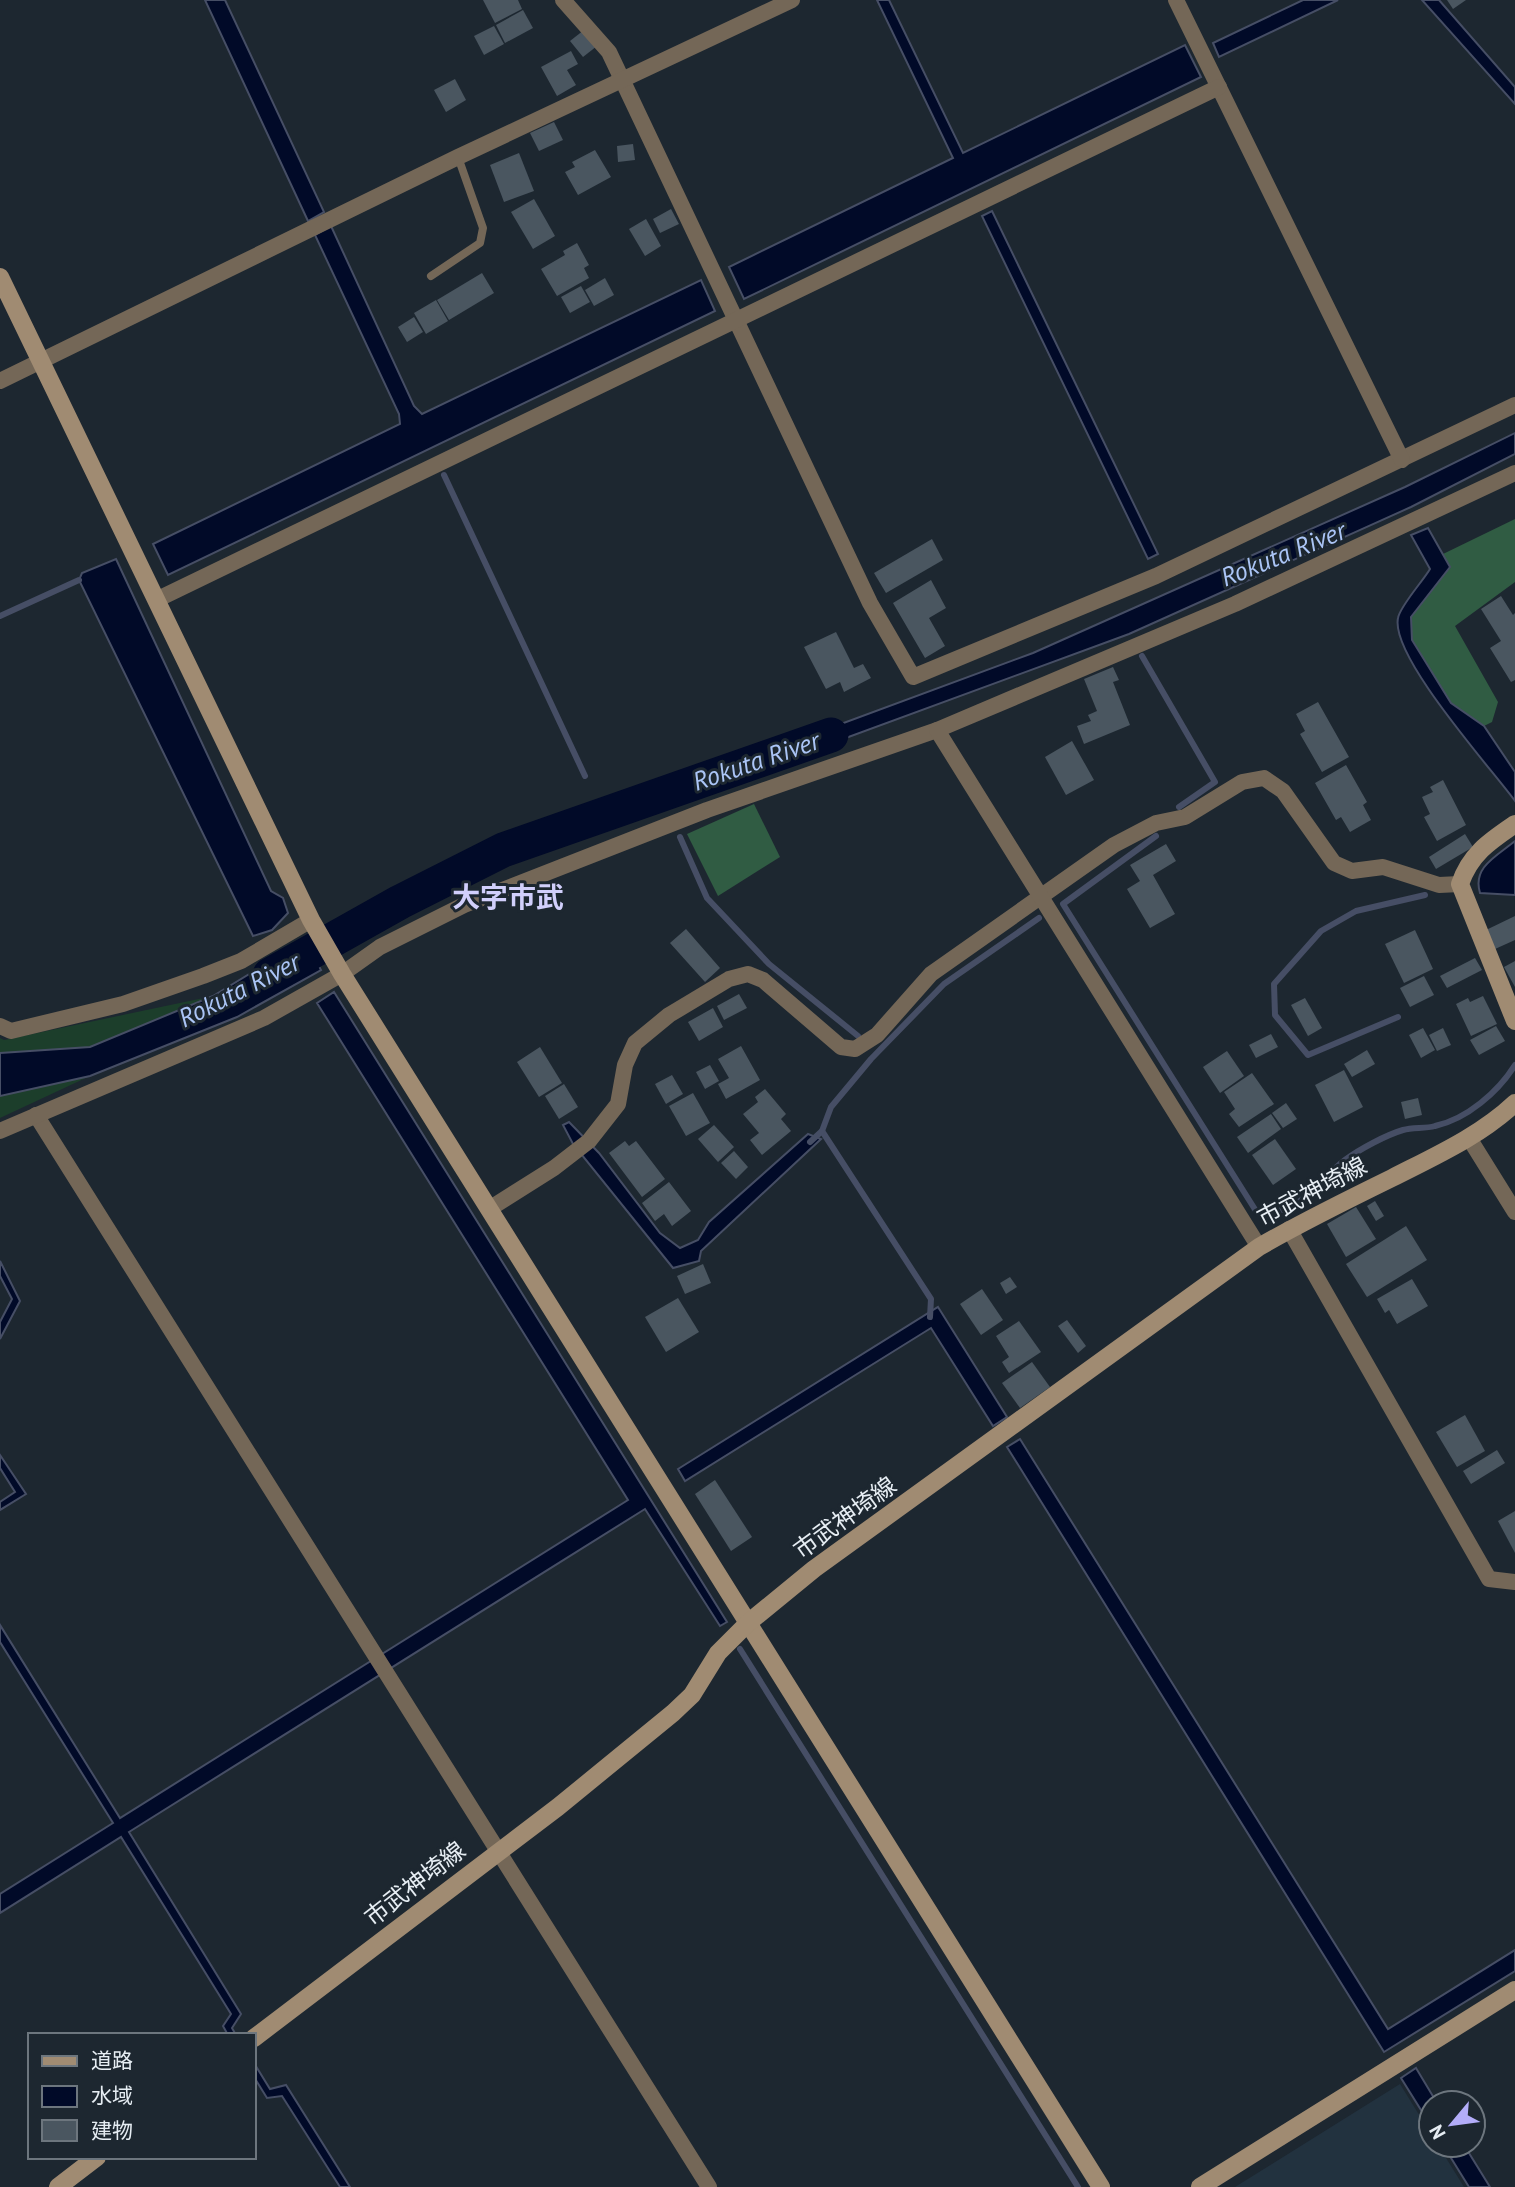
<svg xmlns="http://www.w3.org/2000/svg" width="1515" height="2187" font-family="'PT Sans','Noto Sans JP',sans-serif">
	<rect width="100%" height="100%" fill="#1d2730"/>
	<!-- built -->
	<polygon fill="#22323f" points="1400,2084 1431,2134 1431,2145 1438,2145 1464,2187 1235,2187"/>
	<!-- green -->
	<g fill="#1c3e2b">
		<polygon points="213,996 90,1047 0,1053 0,1038 4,1040"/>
		<polygon points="90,1076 0,1118 0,1096"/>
	</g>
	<!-- forest -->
	<g fill="#305c43">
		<polygon points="1515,519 1515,582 1455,626 1498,702 1492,722 1484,726 1451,704 1412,640 1411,617 1450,567 1443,554"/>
		<polygon points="754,804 780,857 718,896 687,834"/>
	</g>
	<!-- water -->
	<g fill="#010a28" stroke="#464e65" stroke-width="2">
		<polygon points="205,0 225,0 324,212 308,221"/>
		<polygon points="877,0 889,0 963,153 1185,45 1201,77 744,299 729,267 953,158"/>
		<polygon points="1303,0 1338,0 1219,57 1213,43"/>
		<polygon points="1422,0 1439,0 1515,87 1515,104"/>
		<polygon points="992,211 1158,554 1148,559 982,216"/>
		<polygon points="331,226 414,406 422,414 701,280 715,311 168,575 153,544 400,424 399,414 315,235"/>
		<polygon points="1515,433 1515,454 1411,507 1129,634 794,757 784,745 1033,653 1405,487"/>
		<path d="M1428,528L1450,567L1411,617L1412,640L1451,703L1484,726L1515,772V801C1490,767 1390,656 1398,618C1400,606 1423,581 1430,569L1411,535Z"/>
		<polygon points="116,559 271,891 283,898 288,913 272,930 253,936 79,580 82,573"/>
		<path d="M1515,841V895L1480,893C1472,867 1497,856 1515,841Z"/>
		<polygon points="305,940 321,970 237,1017 90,1076 0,1096 0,1053 90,1047 213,996"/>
		<polygon points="334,992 727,1622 720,1626 645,1509 129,1832 241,2014 232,2028 236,2035 228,2035 223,2026 231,2014 121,1837 0,1913 0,1894 113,1823 0,1642 0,1625 120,1818 628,1500 317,1003"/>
		<polygon points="569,1122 599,1153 660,1233 680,1248 698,1240 709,1222 808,1134 821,1139 701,1251 699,1261 673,1268 573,1144 563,1125"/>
		<polygon points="0,1261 20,1301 0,1339 0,1322 12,1299 0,1276"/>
		<polygon points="938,1307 1007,1417 993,1426 931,1328 685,1481 678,1469"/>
		<polygon points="1020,1439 1388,2029 1515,1950 1515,1971 1384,2052 1007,1447"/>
		<polygon points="0,1455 26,1494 0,1510 0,1502 15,1492 0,1468"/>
		<polygon points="254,2063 270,2089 286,2085 350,2187 340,2187 282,2096 267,2098 254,2077"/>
		<polygon points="1416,2068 1437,2103 1431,2103 1431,2126 1401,2078"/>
		<polygon points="1443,2145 1464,2145 1490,2187 1469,2187"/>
	</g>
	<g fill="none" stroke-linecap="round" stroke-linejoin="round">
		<!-- stream -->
		<g stroke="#464e65" stroke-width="6">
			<polyline points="444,475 585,776"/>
			<polyline points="0,616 79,580"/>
			<polyline points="1142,656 1215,782 1179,807"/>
			<path d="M1156,836L1063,904L1256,1211C1299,1219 1317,1181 1345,1160C1360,1149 1386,1135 1403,1130C1413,1127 1425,1129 1435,1126C1467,1119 1498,1092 1515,1065"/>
			<polyline points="680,837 707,898 769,964 858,1036"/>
			<polyline points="1398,1017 1308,1055 1275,1015 1274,984 1321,931 1356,911 1425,895"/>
			<polyline points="822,1131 931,1299 930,1317"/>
			<polyline points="810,1142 822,1131 831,1107 871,1059 944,984 1039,918"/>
			<polyline points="740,1649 1078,2187"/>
		</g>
		<!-- river -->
		<polyline stroke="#010a28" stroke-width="35" points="270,975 400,902 503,850 831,735"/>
	</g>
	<!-- building -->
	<g fill="#4a5660">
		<polygon points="483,0 518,0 522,9 495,23"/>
		<polygon points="1447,0 1466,0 1453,9"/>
		<polygon points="523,10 533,28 505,43 496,25"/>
		<polygon points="494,26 504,44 484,55 474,36"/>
		<polygon points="584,30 597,46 583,57 570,41"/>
		<polygon points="571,51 578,64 567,70 576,85 557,96 541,67"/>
		<polygon points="455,79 466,100 446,112 434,90"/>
		<polygon points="554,122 563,140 539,151 530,133"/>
		<polygon points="633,144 635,160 618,162 617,146"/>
		<polygon points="595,150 611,177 578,195 565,172 575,167 572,162"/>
		<polygon points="519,153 534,191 504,202 490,165"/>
		<polygon points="534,199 555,236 533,249 511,212"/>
		<polygon points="671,209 679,224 660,233 653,219"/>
		<polygon points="646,219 661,246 645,256 629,229"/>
		<polygon points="577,243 589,265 584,268 589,278 557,296 541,269 565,255 563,251"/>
		<polygon points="482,273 494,293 449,320 437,300"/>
		<polygon points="605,278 614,295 594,306 585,290"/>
		<polygon points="581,286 590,302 570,313 561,297"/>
		<polygon points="436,300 448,321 426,334 414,313"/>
		<polygon points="414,317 423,332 407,342 398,327"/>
		<polygon points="932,539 943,560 886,593 874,573"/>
		<polygon points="931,580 946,608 929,618 945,646 925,658 893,603"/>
		<polygon points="1501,596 1513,615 1515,613 1515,680 1511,682 1490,648 1501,641 1481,609"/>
		<polygon points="836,632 854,668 863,664 871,678 844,692 840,682 826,689 804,647"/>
		<polygon points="1113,667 1119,680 1113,682 1130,725 1084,744 1077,726 1091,721 1088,715 1097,711 1084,679"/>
		<polygon points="1318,702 1349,757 1322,772 1300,734 1305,731 1296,714"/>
		<polygon points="1072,741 1094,780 1066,795 1045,757"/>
		<polygon points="1346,765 1367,802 1363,805 1371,820 1350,832 1341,817 1336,820 1315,783"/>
		<polygon points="1443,780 1466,825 1437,841 1424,817 1430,814 1422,797 1433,792 1430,787"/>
		<polygon points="1465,834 1473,847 1436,869 1429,857"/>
		<polygon points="1166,844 1176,861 1153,875 1175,914 1150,928 1127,889 1140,881 1130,865"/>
		<polygon points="1515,916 1515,940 1495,949 1486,930"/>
		<polygon points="686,929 720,968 705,982 670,943"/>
		<polygon points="1415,930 1433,969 1404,983 1385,944"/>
		<polygon points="1475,958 1482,970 1447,988 1440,976"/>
		<polygon points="1515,961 1515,987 1504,967"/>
		<polygon points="1424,976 1434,995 1410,1007 1400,988"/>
		<polygon points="739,994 747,1008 724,1020 717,1006"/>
		<polygon points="1483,996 1497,1024 1471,1036 1456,1004 1468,998 1470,1002"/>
		<polygon points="1305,998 1322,1028 1308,1036 1291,1005"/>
		<polygon points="713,1008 723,1027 699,1041 688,1022"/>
		<polygon points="1496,1026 1505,1041 1479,1055 1470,1040"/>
		<polygon points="1423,1028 1435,1050 1421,1058 1409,1035"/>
		<polygon points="1443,1028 1451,1045 1437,1051 1429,1035"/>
		<polygon points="1271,1034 1278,1047 1256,1058 1249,1045"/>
		<polygon points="741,1046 760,1080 726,1099 718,1084 729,1078 718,1059"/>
		<polygon points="540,1047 562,1083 539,1097 517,1062"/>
		<polygon points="1367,1050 1375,1064 1352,1077 1344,1064"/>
		<polygon points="1227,1051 1244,1076 1220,1093 1203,1067"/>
		<polygon points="710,1065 719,1081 705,1089 696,1072"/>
		<polygon points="1344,1070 1363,1107 1334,1122 1315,1085"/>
		<polygon points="1252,1073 1274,1104 1239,1127 1229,1114 1235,1109 1224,1092"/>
		<polygon points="672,1075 683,1094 666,1104 655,1084"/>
		<polygon points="564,1084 578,1107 559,1119 545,1096"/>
		<polygon points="765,1089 786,1114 781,1119 791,1131 762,1155 750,1140 759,1133 743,1114 758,1102 755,1097"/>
		<polygon points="693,1093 710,1123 686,1136 669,1106"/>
		<polygon points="1418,1098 1422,1115 1405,1119 1401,1102"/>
		<polygon points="1286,1103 1297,1119 1283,1128 1272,1113"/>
		<polygon points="1271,1114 1281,1129 1248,1153 1237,1137"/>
		<polygon points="714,1125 734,1147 718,1162 698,1139"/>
		<polygon points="1275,1139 1296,1169 1273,1185 1252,1155"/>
		<polygon points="625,1141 629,1146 636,1141 665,1179 642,1197 609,1153"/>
		<polygon points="734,1151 748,1167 736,1179 721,1163"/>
		<polygon points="669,1182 691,1211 672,1226 664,1214 655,1221 642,1203"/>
		<polygon points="1375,1201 1384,1216 1376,1221 1367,1206"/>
		<polygon points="1356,1207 1376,1239 1346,1257 1327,1224"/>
		<polygon points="1406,1226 1427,1260 1367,1297 1346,1264"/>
		<polygon points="703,1264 711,1283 685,1294 677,1276"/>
		<polygon points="1010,1277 1017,1287 1006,1294 1000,1283"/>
		<polygon points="1412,1279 1428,1306 1397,1324 1389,1310 1385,1313 1377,1299"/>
		<polygon points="982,1289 1003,1320 981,1335 960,1304"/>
		<polygon points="678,1298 699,1332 666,1352 645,1317"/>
		<polygon points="1067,1320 1086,1346 1078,1353 1058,1326"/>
		<polygon points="1019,1321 1041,1352 1009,1373 1002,1362 1009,1357 996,1336"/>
		<polygon points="1032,1362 1050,1387 1020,1408 1002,1383"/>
		<polygon points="1465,1415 1485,1451 1457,1467 1436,1432"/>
		<polygon points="1497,1450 1505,1463 1471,1484 1463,1471"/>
		<polygon points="715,1480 752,1537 731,1551 695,1494"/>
		<polygon points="1515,1511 1515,1553 1498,1521"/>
	</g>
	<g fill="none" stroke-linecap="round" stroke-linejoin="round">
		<!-- lane -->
		<polyline stroke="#746757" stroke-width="8" points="431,276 480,243 483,228 458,157"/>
		<!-- street -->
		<g stroke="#746757" stroke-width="16">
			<polyline points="563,0 609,52 870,603 913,677 1156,576 1515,405"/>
			<polyline points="1176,0 1402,460"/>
			<polyline points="0,381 458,157 792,0"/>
			<polyline points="156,600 1219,87"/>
			<polyline points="0,1026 11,1031 123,1004 203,976 241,961 311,920"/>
			<polyline points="36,1115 709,2187"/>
			<polyline points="0,1131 264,1018 342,974 380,947 464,905 707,810 937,730"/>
			<polyline points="1469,1138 1515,1212"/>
			<polyline points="489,1209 554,1168 589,1141 618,1104 625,1065 635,1043 669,1015 729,979 748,974 763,980 841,1047 855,1049 877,1035 931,974 1114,845 1156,823 1185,817 1242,782 1264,778 1283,791 1334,863 1352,871 1383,867 1439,885 1460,884"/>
			<polyline points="1289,1229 1489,1579 1515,1582"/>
			<polyline points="1259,1247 937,730 1235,604 1515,473"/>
		</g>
		<!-- secondary -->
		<g stroke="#a08b72" stroke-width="18">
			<polyline points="0,277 311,920 342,974 1101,2187"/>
			<path d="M1515,824C1490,841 1470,854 1460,884L1515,1021"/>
			<path d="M254,2038L558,1807L673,1713L692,1695L718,1653L748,1623L814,1569L1259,1247C1302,1222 1347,1200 1392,1178C1435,1156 1480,1136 1515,1103"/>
			<polyline points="58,2187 97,2157"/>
			<polyline points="1200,2187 1515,1990"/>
		</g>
	</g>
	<g text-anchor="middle" stroke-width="6" stroke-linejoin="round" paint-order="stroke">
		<!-- street labels -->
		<g font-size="24" fill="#e6edf3" stroke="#1d2730">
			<text transform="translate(1312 1192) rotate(-28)" y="8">市武神埼線</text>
			<text transform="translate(845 1518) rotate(-36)" y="8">市武神埼線</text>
			<text transform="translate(415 1884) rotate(-38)" y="8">市武神埼線</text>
		</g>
		<!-- water labels -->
		<g font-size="26" font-style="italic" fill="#abc5f6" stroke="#1d2730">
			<text transform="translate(1283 554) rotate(-22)" y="9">Rokuta River</text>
			<text transform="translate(756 761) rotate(-19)" y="9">Rokuta River</text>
			<text transform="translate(239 990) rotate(-27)" y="9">Rokuta River</text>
		</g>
		<!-- quarter labels -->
		<g font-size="28" font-weight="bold" fill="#d1cffb" stroke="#1d2730">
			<text x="508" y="907">大字市武</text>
		</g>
	</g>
	<!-- legend -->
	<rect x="28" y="2033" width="228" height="126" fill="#1d2730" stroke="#6d767e" stroke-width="2"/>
	<rect x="42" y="2056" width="35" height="10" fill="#a08b72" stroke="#6d767e" stroke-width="2"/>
	<text x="91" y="2068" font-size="21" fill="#e6edf3">道路</text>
	<rect x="42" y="2086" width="35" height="21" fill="#010a28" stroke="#6d767e" stroke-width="2"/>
	<text x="91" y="2103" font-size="21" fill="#e6edf3">水域</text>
	<rect x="42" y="2120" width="35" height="21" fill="#4a5660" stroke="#6d767e" stroke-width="2"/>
	<text x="91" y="2138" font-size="21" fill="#e6edf3">建物</text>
	<!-- north arrow -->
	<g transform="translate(1452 2124) rotate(241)"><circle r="33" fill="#1d2730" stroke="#6d767e" stroke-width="2"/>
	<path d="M0-5L12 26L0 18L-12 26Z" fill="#b3adf9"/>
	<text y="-10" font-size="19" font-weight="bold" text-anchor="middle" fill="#e6edf3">N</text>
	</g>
</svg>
